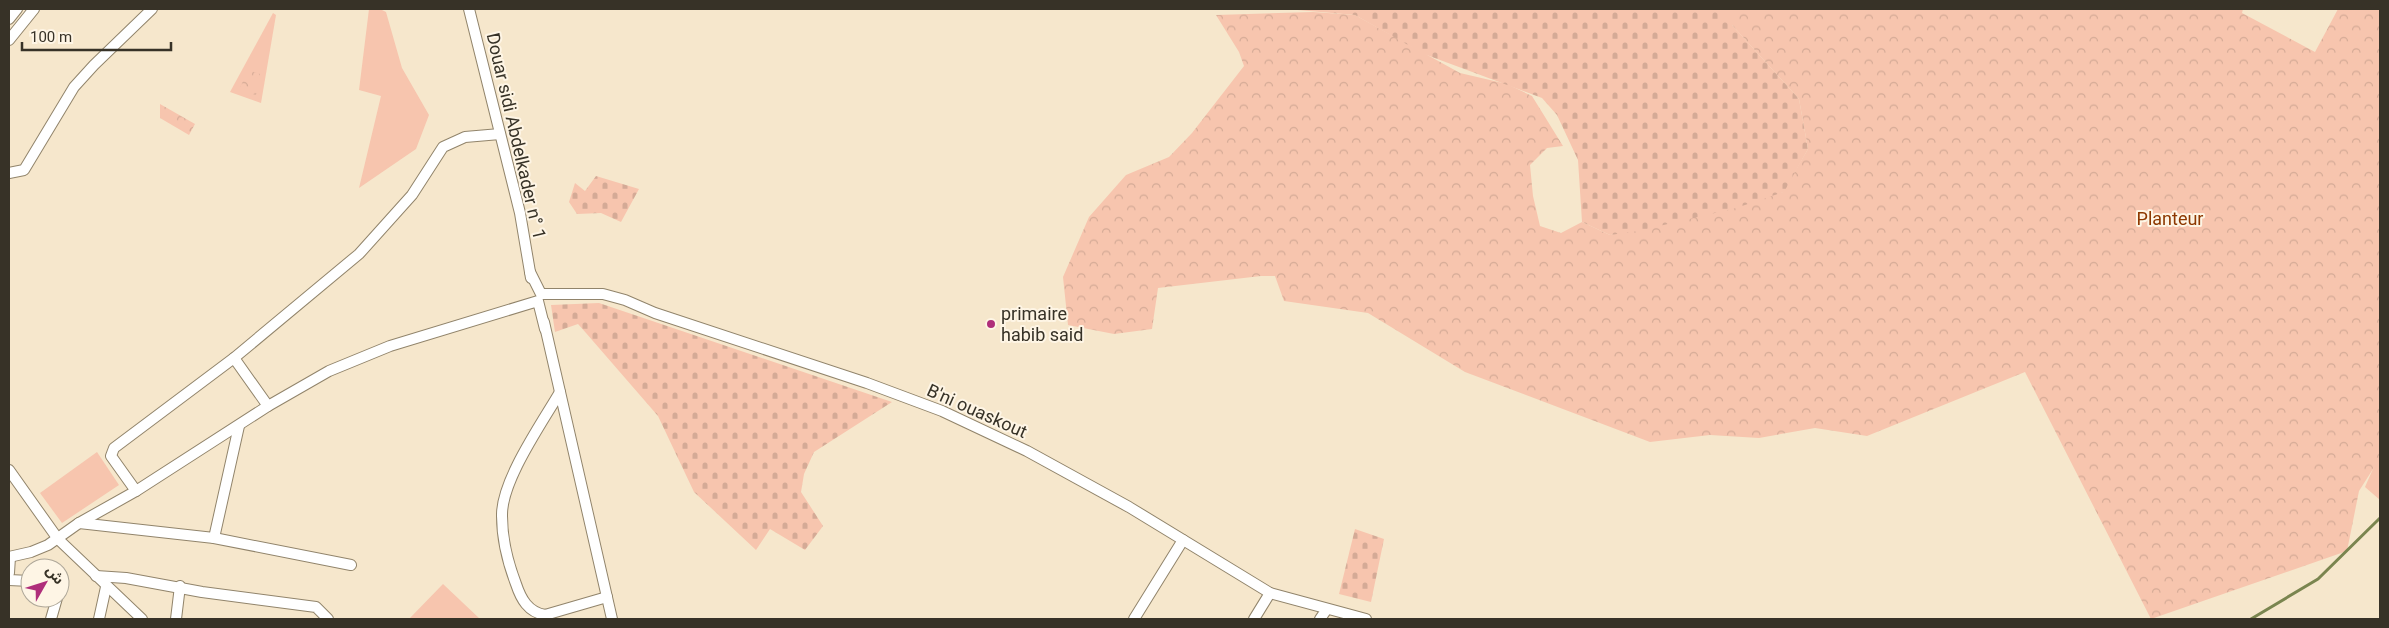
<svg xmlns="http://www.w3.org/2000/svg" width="2389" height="628" font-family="Roboto,'Noto Sans Arabic',sans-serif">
	<defs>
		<pattern id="forest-crowns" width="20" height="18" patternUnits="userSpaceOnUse" patternTransform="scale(1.25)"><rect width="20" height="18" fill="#f7c5ae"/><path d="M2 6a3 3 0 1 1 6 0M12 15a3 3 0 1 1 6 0" fill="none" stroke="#d4aa96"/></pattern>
		<pattern id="cemetery-stones" width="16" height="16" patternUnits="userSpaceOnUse" patternTransform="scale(1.25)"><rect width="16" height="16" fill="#f7c5ae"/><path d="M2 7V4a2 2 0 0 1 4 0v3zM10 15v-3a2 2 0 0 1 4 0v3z" fill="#d4aa96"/></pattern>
	</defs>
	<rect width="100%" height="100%" fill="#f6e7cc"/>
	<!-- green -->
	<g fill="#f7c5ae">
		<polygon points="369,9 380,9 386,12 402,68 429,115 416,149 359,188 381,96 359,90"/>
		<polygon points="273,13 276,15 261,103 230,92"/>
		<polygon points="97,452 119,485 62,523 40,493"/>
		<polygon points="2380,458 2380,500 2365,487 2376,462"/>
		<polygon points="443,584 480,619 409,619"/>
	</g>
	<!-- forest -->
	<g fill="url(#forest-crowns)">
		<polygon points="1732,9 2243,9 2242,13 2315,52 2338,9 2380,9 2380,458 2359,491 2347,551 2151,619 2025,372 1867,436 1815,428 1759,438 1710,435 1650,442 1465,372 1368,313 1284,301 1275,276 1261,276 1158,288 1152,329 1114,334 1068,325 1063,277 1089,217 1126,175 1169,157 1192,133 1244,66 1239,52 1216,15 1313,12 1355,15 1460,73 1507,84 1532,96 1563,146 1547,148 1530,165 1533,196 1540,226 1561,233 1582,222 1610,235 1783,192 1808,149 1799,99 1732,25"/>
		<polygon points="248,70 260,74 256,95 239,90"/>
		<polygon points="160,104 195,124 189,135 160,118"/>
	</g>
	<!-- cemetery -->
	<g fill="url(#cemetery-stones)">
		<polygon points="1286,9 1732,9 1732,25 1799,99 1808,149 1784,192 1736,208 1638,231 1610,235 1582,222 1578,160 1557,115 1542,98 1424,54 1355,15"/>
		<polygon points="596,176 639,189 621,222 601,213 577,214 569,202 575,183 585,191"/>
		<polygon points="599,303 892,402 814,452 804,474 801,492 823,526 805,550 770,529 756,550 694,492 658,416 586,333 578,324 555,332 551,305"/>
		<polygon points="1355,529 1384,539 1371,602 1339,594"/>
	</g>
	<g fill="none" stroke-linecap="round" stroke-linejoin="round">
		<!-- stream -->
		<polyline stroke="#7a854f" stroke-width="3" points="2251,619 2318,579 2380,518"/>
		<!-- minor casing -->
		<g stroke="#91846b" stroke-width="12">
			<g id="minor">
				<polyline points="469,9 520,213 531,278"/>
				<polyline points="9,19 17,9"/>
				<polyline points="9,40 34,9"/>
				<polyline points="9,173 24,170 74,87 94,65 152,9"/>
				<polyline points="530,272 541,294 603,294 625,300 655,313 867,383 942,411 1027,451 1129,507 1270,593 1366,619"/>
				<polyline points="544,322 612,619"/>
				<polyline points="234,358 268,406"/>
				<path d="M560,392C542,423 501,481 502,516C502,538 508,563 516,584C521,599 528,612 545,615L607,597"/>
				<polyline points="9,470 58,539 142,619"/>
				<polyline points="136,491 111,456 114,448 234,358 359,254 412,195 443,147 465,137 500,134"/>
				<polyline points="79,523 214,538 351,565"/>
				<polyline points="214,538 239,426"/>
				<polyline points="9,557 31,552 48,545 79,523 136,491 268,406 329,371 390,346 538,301 545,329"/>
				<polyline points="9,573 10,557"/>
				<polyline points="96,576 126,578 202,592 316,607 328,619"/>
				<polyline points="9,580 30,581"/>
				<polyline points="51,619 57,598"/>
				<polyline points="99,619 106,587"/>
				<polyline points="176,619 180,586"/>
				<polyline points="1134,619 1183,540"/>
				<polyline points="1254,619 1270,593"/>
				<polyline points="1320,619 1327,609"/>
			</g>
		</g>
		<!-- minor -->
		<use href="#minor" stroke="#fff" stroke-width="10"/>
	</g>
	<!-- markers -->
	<circle fill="#af2e7a" stroke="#fef5e5" stroke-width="2" cx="991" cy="324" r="5"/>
	<g text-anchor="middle" stroke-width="4" stroke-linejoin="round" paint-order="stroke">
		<!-- street labels -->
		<g font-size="18" fill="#373227" stroke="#fef5e5">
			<text transform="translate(516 136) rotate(77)" y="6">Douar sidi Abdelkader n° 1</text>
			<text transform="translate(977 411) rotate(24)" y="6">B'ni ouaskout</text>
		</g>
		<!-- park labels -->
		<g font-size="18" fill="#8d3800" stroke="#fef5e5">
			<text x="2170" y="225">Planteur</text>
		</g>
		<!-- poi labels -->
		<g font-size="18" fill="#373227" stroke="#fef5e5" text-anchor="start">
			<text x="1001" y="320">primaire<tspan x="1001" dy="21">habib said</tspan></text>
		</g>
	</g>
	<!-- border -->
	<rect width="2389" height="628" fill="none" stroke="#373227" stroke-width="20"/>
	<!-- north arrow -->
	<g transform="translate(45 583) rotate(51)"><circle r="24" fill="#fef5e5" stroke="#aea799"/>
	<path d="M0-4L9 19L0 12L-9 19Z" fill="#af2e7a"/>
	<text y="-8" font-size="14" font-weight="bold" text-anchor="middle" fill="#373227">ش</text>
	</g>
	<!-- scale -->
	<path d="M22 42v8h149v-8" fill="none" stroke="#373227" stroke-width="2.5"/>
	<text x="30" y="42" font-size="15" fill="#373227" stroke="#fef5e5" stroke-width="4" paint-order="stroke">100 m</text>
</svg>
